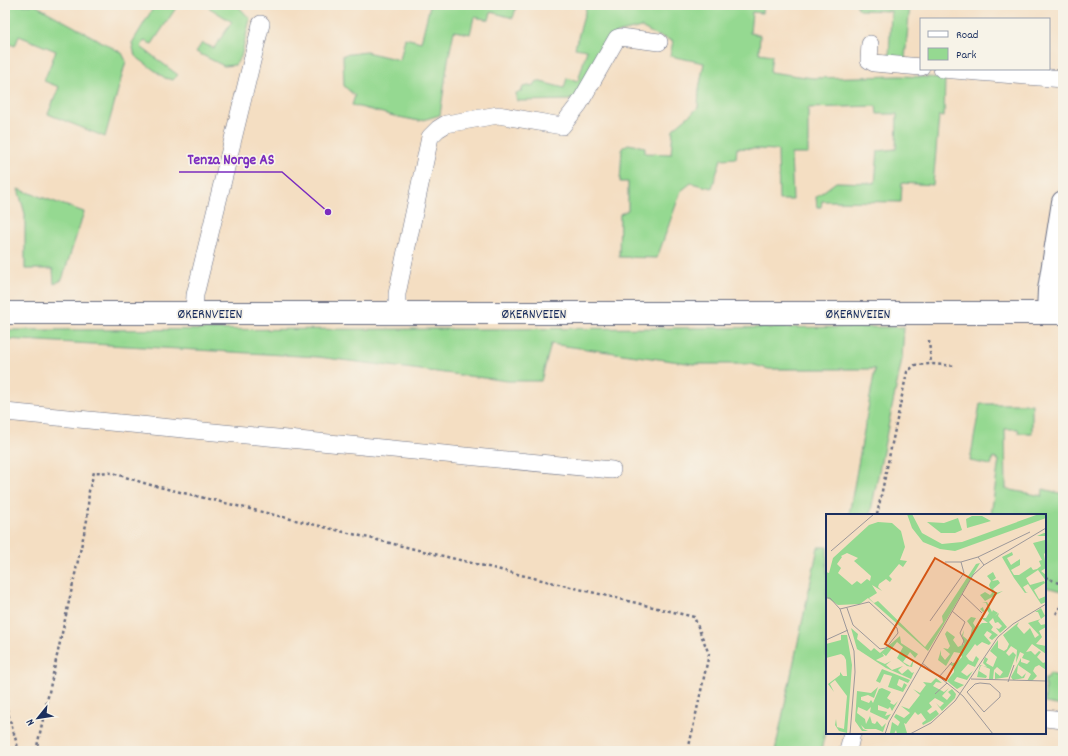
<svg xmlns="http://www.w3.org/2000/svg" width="1068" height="756" font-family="Dekko,sans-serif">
	<rect width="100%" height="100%" fill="#f7f3e8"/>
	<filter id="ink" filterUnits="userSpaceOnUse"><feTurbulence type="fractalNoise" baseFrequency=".025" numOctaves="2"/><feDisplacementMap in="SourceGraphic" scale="8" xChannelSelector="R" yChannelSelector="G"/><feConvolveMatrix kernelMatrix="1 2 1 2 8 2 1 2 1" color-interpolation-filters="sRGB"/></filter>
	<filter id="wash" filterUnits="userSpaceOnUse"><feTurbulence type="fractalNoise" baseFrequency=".012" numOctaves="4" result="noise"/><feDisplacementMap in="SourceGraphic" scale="16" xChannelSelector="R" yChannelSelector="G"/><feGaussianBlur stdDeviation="0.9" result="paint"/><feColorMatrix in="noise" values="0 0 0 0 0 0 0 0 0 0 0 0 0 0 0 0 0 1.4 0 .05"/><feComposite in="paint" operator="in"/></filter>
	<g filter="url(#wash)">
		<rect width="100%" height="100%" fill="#f4dec2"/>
		<!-- green -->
		<g fill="#95d991" stroke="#588478">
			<polygon points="5,5 35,5 122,53 126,61 105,137 48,114 59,87 44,81 56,51 19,36 15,46 5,42"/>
			<polygon points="155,5 178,5 152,44 144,41 141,47 178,75 173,80 165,78 135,56 132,43"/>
			<polygon points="205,5 237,5 250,19 241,57 235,65 224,66 196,52 202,43 214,48 232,22"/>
			<polygon points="430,5 517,5 513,18 491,12 489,20 474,17 470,34 454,31 448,60 440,115 419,121 394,116 352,105 355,96 344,86 343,55 366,52 400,60 405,38 421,42"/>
			<polygon points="587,5 763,5 762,13 752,12 750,33 760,35 759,53 772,55 770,72 813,78 901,76 945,78 944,117 939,116 933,185 902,183 901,202 822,201 821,207 817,207 816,197 836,182 875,183 878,151 896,149 897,114 877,114 876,106 808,108 808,154 791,154 793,200 779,200 778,150 737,148 736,158 721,159 712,188 691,183 681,191 657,258 619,257 620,214 628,210 628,182 620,182 622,148 628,144 645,147 645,153 671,154 673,129 698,108 699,89 704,63 670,56 673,41 656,35 641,27 617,33 600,48 580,95 569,100 517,101 516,93 521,92 523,87 534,85 537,81 564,88 567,78 578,81 587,50 575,48"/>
			<polygon points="856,5 910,5 905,59 889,58 891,11 860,10"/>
			<polygon points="18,189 84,212 62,280 54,284 53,269 25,269 25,214"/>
			<polygon points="904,327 902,359 870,515 849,515 875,369 769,369 750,364 694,364 551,344 541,381 508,381 318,357 5,339 5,330 467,329"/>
			<polygon points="980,404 1032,404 1032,433 1019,433 1018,429 1005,429 1006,489 1042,496 1043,489 1063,494 1063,591 1045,587 1045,515 991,515 999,460 993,458 991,465 970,461"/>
			<polygon points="818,547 827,547 827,722 821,751 775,751"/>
			<polygon points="1050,673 1063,679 1063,706 1045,703 1045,679 1047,679"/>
		</g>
	</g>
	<g filter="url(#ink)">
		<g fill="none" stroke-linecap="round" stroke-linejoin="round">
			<!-- service casing -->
			<g stroke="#676c81" stroke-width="18">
				<g id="service">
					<polyline points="870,44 869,60 874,63 921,67"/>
					<polyline points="942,69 1063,79"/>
					<polyline points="194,313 195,295 261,24"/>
					<polyline points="397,313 397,294 430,137 438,129 446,124 498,115 562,126 579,104 617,38 620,37 659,42"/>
					<polyline points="5,412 612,470"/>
					<polyline points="1045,718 1063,720"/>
					<polyline points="848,751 852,733"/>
				</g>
			</g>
			<!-- minor casing -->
			<g stroke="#676c81" stroke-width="24">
				<polyline id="minor" points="1048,313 1049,290 1063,202"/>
			</g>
			<!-- tertiary casing -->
			<g stroke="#676c81" stroke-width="24">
				<polyline id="tertiary" points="5,313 1063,313"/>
			</g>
			<!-- path -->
			<g stroke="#676c81" stroke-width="2.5" stroke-dasharray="3 3" stroke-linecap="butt">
				<polyline points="929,340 931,364"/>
				<polyline points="877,515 907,372 915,365 931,364 956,366"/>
				<polyline points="1045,577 1063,585"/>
				<polyline points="1056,614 1063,603"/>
				<polyline points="5,703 19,751"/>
				<polyline points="36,751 87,520 89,491 94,472 113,473 147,484 694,617 709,654 688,751"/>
			</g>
			<!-- service -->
			<use href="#service" stroke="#fff" stroke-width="17"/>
			<!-- minor -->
			<use href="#minor" stroke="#fff" stroke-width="22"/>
			<!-- tertiary -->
			<use href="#tertiary" stroke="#fff" stroke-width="22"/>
		</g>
	</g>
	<g text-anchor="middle" stroke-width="3.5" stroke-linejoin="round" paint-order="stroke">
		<!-- street labels -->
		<g font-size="14" fill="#1b2f5e" stroke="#f7f3e8">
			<text x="210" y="318">ØKERNVEIEN</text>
			<text x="534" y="318">ØKERNVEIEN</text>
			<text x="858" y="318">ØKERNVEIEN</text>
		</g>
	</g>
	<!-- overview -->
	<g transform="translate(826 514)">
		<rect width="220" height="220" fill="#f4dec2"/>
		<path d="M81,0H86L96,19L116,30L136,28L213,0H220V4L129,37L114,35L97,28L86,14ZM146,2H156L165,7L141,14L140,5ZM132,4L136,16L129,19H115L101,8L118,9ZM52,8L66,9L75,17L79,33L74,46L81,47L77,53L73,50L63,62L66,65L64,68L60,65L53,70L52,73L56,77L46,71L51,79L43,84L48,89L52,87L99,133L117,108L116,102L150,50L154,49L102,137L42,84L34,90L12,91L0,83V58L3,59L7,44L43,11ZM21,39L32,44L28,47L45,62L44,67L41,65L35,70L31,67L26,71L12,59L15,54L11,50L16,43L15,42ZM218,19H220V38L218,40L220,54L215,57L220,61V67L212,56L200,64L204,71L218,67L219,69L208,76L213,85L220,82V88L215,90L202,70L197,73L200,78H202L199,79L188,64L176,43L186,38L187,41L181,44L185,51L194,45V51L185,56L188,61H193L205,53L207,56L211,55L215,52L213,47L216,46L207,29L219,26V22H211ZM167,58L170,64L166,67L172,66L174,69L167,75L170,79L177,77L159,87L154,81L159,78L164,81L166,79L163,71L165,67L161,62ZM161,88L166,98L167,96L172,99L169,102L173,99L172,102L181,113L174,119L170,114L173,115L176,112L172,108L169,109L167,104L163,108L167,113L165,116L172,121L166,126L163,124L166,120L161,117L158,121L165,129L163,131L156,128L151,132L149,130L144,137L140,142L143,146L147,148L150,142L153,145L149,153L142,150L135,158L141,162L147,157L141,166L131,163L128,167L138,171L131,175L121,167L128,158V153L123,150L131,148L136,143L134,139L128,138L120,152L112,146L115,136V141L119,146L124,140L117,134L122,135L124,132L119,120L121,117L129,123L127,126L132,133L138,130L136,121L138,116L137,122L143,127L146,114L141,107L145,103L150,104L147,109L150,114L156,109H162L155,104H160L163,99L161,96L157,98L154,95L157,93L158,97L162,94L160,89H156ZM215,94L219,102L212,107L215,111L220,110V113L213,117L216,123L210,130L220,132V140L206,130L200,138L205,137L209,141L213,137L215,138L211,143L217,149L220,148V156L213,151L209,153L207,157L211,162L206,167H201L205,160L192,151L191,159L196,163L200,159L198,164L187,166L185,163L195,144V148L201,150L204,147L196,144L198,140L194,138L190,149L191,136L185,132L180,139L183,142L187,138L190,141L182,163L169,165V158L174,162L177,158L171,153L168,156L167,165H163L164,155L155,151L153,157L161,162L160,164L151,163L154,151L161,153L157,149L159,143L162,145L160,149L167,153L171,143L164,137L172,126V134L178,137L181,135L183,130L177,121L193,108L191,112L198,120L204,114L209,124L213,121L202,109L215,105L212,98H209ZM25,114L32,120L31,125L45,137L48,134L54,139L74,122L75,129L92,140L89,144L84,138L77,148L84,152L88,145L86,153L81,152L71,144L77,133L71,128L60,142L56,139L58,142L50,146L59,150L65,147L60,151L66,156L77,152L72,156L76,160L82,155L86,159L88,158L85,165L60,154L31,135ZM15,121H21L26,151L21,219L13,217L9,211L10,205L11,213L18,215L21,182L9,166L4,170L8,178L2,170L14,161V165V158L17,162H21L20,146L18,142L15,140L0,144V130L15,126ZM56,155L84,166L82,169L73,165L71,171L76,174L78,169L81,171L77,178L62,173L66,162L58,160L54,169L50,167ZM110,164L116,169L110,168L107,172L118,178L123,174L116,182L121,186L125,181L122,178L126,175L130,180L129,184L116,197L110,189L114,193L118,189L109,184L103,189L106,193L101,197L104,200L110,196L113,200L105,207L97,211L96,209L100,206L95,199L92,201L89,198L80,210L78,209L81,219L71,220L70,216L68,220L64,219L66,208L72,212L74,208L68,203L70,200L78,204L84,199L75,192L83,195L94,181L87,175L94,179L100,171L97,168L105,169ZM52,173L48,184L42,181L35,183V186L43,189L45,186L47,189L53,175L56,174L65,178L61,184L65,187L64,189L68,191L72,187L66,197L64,193L62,195L52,191V196L61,198L59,202L65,200L61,206L44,198L45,193L41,197L32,193L31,199L39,205L40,210L44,202L46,209L49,210L51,207L56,213L60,209L57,218L50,215H39L35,211L37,215L42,217H36L29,207L31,177L45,179Z" fill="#95d991" fill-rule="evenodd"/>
		<path fill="none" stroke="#9d989a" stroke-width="1" d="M5,37L48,0M152,43L204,18M119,48H135L152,43L158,51M136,80L156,99M0,84H4L14,95L28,137L29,158L24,220M14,95L43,88L71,114L72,119L60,134L54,135L27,111L21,94M126,97L139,108L134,119L138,127L136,131M104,107L138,59L135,48M0,126L22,116M96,149L137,182L167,220M113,163L126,148M145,165L220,167M182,168L188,151M154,169L164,170L174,179V183L158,198L141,178L149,170ZM109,180L121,169M59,220L63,208L147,61L158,51L220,14M84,220L105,209L129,187L172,123L187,110L220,90"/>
		<path fill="#d45514" fill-opacity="0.15" stroke="#d45514" stroke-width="2" d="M109,44L170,79L120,166L59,130Z"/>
		<rect width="220" height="220" fill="none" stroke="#1b2f5e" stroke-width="2"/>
	</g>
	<!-- callouts -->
	<path fill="none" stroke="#7b2cbf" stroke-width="1.5" d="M328 212L282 172H179"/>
	<circle fill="#7b2cbf" stroke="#f7f3e8" stroke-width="1.5" cx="328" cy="212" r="4"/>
	<g font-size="15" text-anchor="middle" font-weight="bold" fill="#7b2cbf" stroke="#f7f3e8" stroke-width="3.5" stroke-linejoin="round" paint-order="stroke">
		<text x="231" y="164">Tenza Norge AS</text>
	</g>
	<!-- margin -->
	<rect width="1068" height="756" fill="none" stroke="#f7f3e8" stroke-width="20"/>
	<!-- legend -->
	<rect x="920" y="18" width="130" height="52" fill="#f7f3e8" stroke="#9fa5b1"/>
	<rect x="928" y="31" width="20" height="6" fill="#ffffff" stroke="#9fa5b1"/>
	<text x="956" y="38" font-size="12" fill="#1b2f5e">Road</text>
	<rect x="928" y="48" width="20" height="12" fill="#95d991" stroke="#9fa5b1"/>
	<text x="956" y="58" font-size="12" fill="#1b2f5e">Park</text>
	<!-- north arrow -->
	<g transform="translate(38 718) rotate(240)" stroke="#f7f3e8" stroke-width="3" paint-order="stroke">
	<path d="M0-3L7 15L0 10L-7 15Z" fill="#1b2f5e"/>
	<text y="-6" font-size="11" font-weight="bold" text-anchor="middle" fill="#1b2f5e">N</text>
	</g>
</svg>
